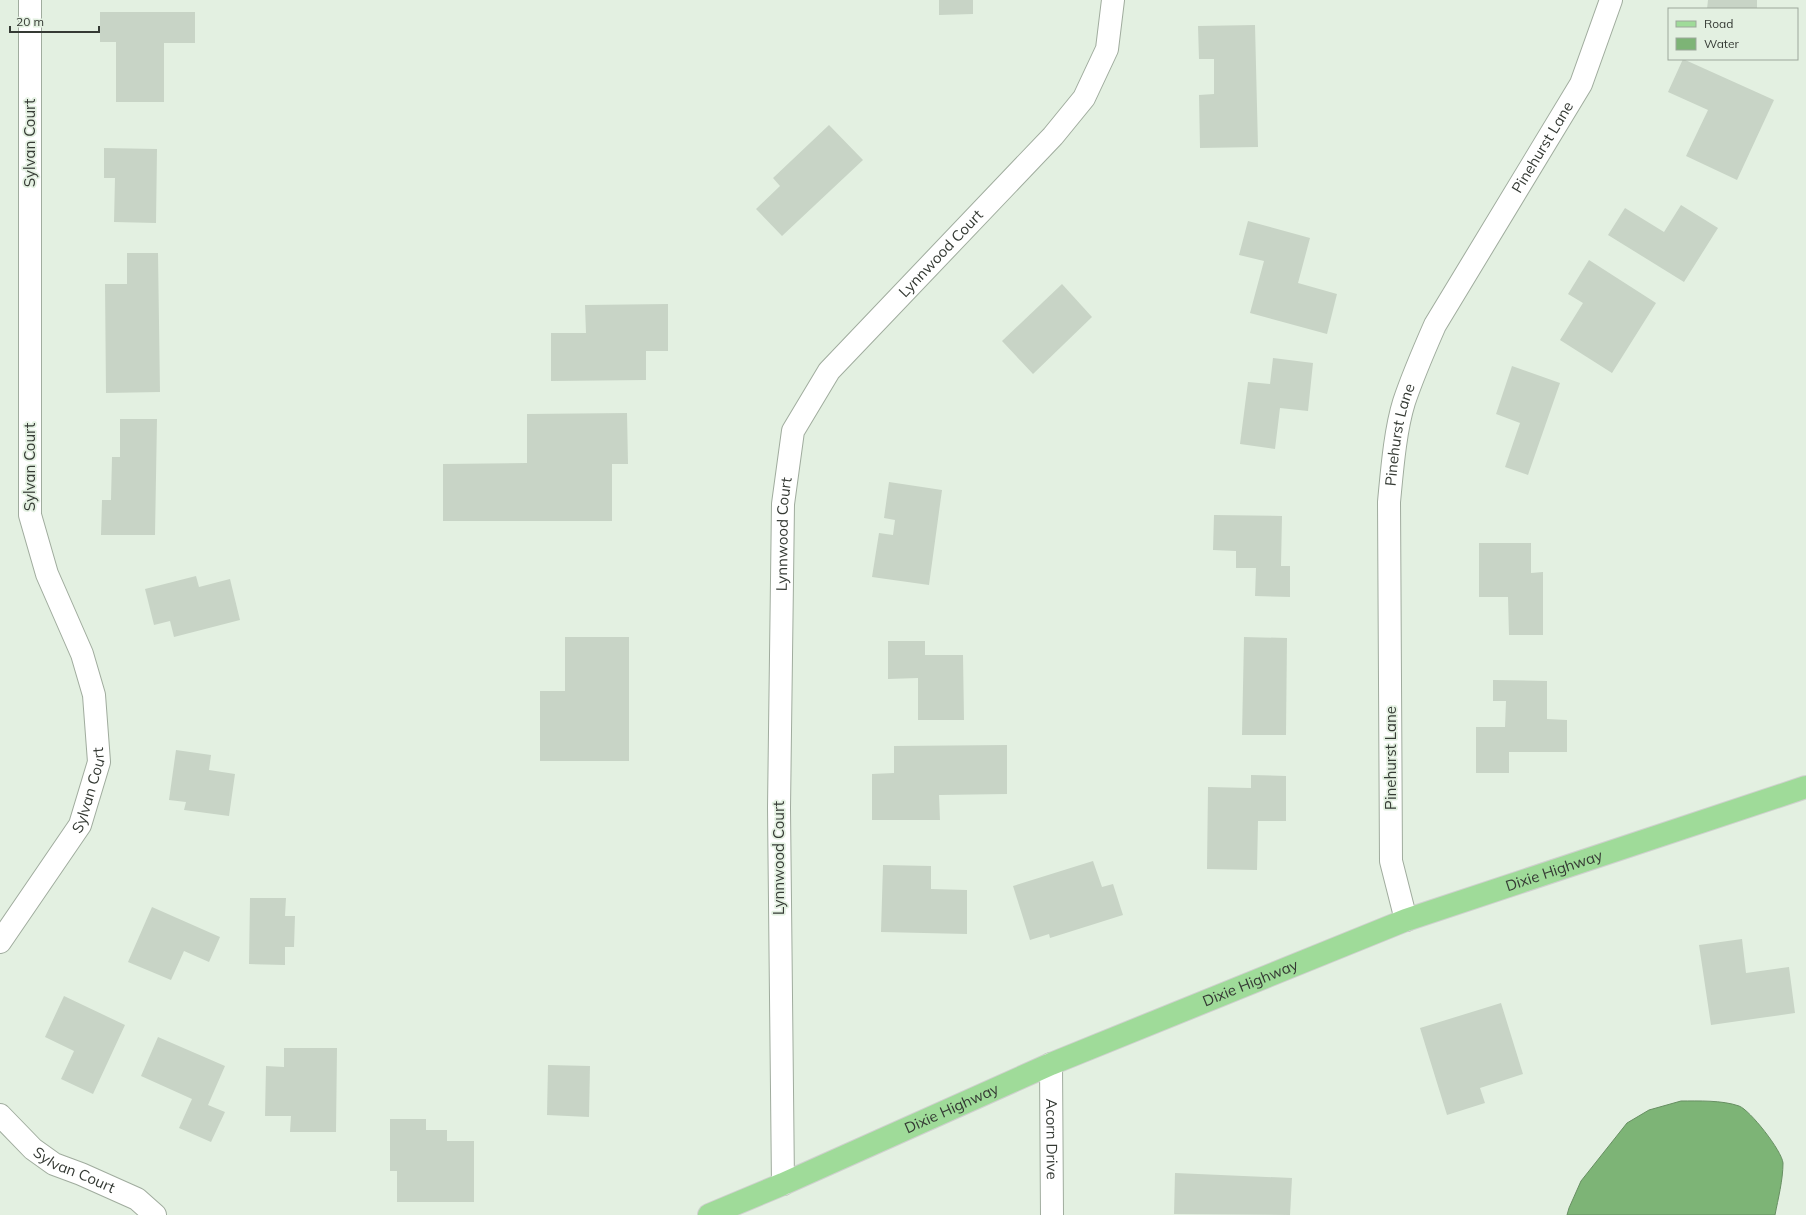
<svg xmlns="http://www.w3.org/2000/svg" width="1806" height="1215" font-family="Mulish,sans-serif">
	<rect width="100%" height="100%" fill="#e3f0e1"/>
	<!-- water -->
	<path fill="#7db476" stroke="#678f62" d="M1681,1101C1698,1101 1722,1100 1739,1106C1750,1110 1782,1151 1783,1163C1783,1180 1778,1199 1775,1215H1567L1569,1208L1581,1181L1627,1123L1649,1110Z"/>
	<!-- building -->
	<g fill="#c8d4c6">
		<polygon points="939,0 973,0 973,14 939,15"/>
		<polygon points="1708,0 1757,0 1757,9 1707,9"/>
		<polygon points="100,12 195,12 195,43 164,43 164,102 116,102 116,42 100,42"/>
		<polygon points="1255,25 1258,147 1200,148 1199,95 1214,94 1214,59 1199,59 1198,26"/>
		<polygon points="1683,59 1774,100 1737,180 1686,156 1708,110 1668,92"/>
		<polygon points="829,125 863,160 782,236 756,209 780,186 773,178"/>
		<polygon points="104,148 157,149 156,223 114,222 115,178 104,178"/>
		<polygon points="1681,205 1718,228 1684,282 1608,235 1625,208 1664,232"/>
		<polygon points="1248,221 1310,238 1298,283 1337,294 1327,334 1250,313 1264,261 1239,255"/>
		<polygon points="127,253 158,253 160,392 106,393 105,284 127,284"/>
		<polygon points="1589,260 1656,303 1612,373 1560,340 1583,303 1568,294"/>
		<polygon points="1062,284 1092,317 1033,374 1002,341"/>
		<polygon points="668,304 668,351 646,351 646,380 551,381 551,333 586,333 585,305"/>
		<polygon points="1273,358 1313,363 1308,411 1280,408 1275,449 1240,444 1248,382 1270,384"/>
		<polygon points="1512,366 1560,383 1528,475 1505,467 1520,423 1496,414"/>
		<polygon points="627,413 628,464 612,464 612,521 443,521 443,464 527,463 527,414"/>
		<polygon points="120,419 157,419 155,535 101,535 102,500 111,500 112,457 120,457"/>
		<polygon points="889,482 942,490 929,585 872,577 879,533 893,535 895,520 884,518"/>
		<polygon points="1214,515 1282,516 1281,566 1290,566 1290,597 1255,596 1256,568 1236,568 1236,551 1213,550"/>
		<polygon points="1479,543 1531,543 1531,573 1543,572 1543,635 1509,635 1508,597 1479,597"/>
		<polygon points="196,576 199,587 230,579 240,620 174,637 170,621 154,625 145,589"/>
		<polygon points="565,637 629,637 629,761 540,761 540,691 565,691"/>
		<polygon points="1244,637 1287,638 1286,735 1242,735"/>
		<polygon points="888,641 925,641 925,655 963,655 964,720 918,720 918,678 888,679"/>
		<polygon points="1493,680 1547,681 1547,719 1567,720 1567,752 1509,752 1509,773 1476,773 1476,727 1505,727 1506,701 1493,701"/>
		<polygon points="1007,745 1007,794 939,795 940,820 872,820 872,774 894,773 894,746"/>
		<polygon points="176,750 211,755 209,770 235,774 229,816 184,810 186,802 169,800"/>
		<polygon points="1251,775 1286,776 1286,821 1258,821 1257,870 1207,869 1208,787 1251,788"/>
		<polygon points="1093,861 1102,887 1113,884 1123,915 1050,938 1049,934 1030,940 1013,886"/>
		<polygon points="883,865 931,866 931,889 967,890 967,934 881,932"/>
		<polygon points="250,898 286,898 285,916 295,916 294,947 285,947 285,965 249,964"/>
		<polygon points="152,907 220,937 209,962 184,951 171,980 128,962"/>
		<polygon points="1742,939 1746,973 1789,967 1795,1013 1711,1025 1699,945"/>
		<polygon points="64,996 125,1025 93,1094 61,1079 74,1051 45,1037"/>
		<polygon points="1501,1003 1523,1074 1480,1088 1485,1103 1447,1115 1420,1028"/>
		<polygon points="158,1037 225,1066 208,1105 225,1112 211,1142 179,1128 192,1099 141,1076"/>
		<polygon points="284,1048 337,1048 336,1132 290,1132 291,1116 265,1116 266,1066 284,1067"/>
		<polygon points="548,1065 590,1066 589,1117 547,1115"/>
		<polygon points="390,1119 426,1119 426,1130 447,1130 447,1141 474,1141 474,1202 397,1202 397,1171 390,1171"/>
		<polygon points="1175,1173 1292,1178 1290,1215 1174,1214"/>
	</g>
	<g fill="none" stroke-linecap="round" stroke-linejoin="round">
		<!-- minor casing -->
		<g stroke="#a0ac9e" stroke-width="24">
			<g id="minor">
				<path id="s1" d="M1406,920L1391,861L1389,502C1392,471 1395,431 1404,402C1413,375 1424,350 1435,325L1581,84L1611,0"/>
				<path id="s2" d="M0,942L80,825L99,762L94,695L82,654L47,574L30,515V0"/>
				<path id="s3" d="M1051,1064L1052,1215"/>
				<path id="s4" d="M0,1115L33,1149L54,1164L81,1174L137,1199L155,1215"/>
				<path id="s5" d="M783,1184L779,808L783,504L793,431L829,371L1053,136L1084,98L1107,49L1113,0"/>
			</g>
		</g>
		<!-- major casing -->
		<g stroke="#cfd0ce" stroke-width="24">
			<g id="major">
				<path id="s6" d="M709,1215L783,1184L1051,1064L1406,920L1806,787"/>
			</g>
		</g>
		<!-- minor -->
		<use href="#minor" stroke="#fff" stroke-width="22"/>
		<!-- major -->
		<use href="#major" stroke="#9fdb99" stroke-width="22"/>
	</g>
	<g text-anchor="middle" stroke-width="3.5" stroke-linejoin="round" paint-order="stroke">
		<!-- street labels -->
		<g font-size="15" fill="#353a34" stroke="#e3f0e1">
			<text transform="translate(30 143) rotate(-90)" y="5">Sylvan Court</text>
			<text dy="5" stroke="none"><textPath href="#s1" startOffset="812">Pinehurst Lane</textPath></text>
			<text dy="5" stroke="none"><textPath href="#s5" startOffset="986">Lynnwood Court</textPath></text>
			<text dy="5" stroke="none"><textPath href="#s1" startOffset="488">Pinehurst Lane</textPath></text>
			<text transform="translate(30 467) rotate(-90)" y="5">Sylvan Court</text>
			<text dy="5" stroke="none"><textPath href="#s5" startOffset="650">Lynnwood Court</textPath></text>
			<text transform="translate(1391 758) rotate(-90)" y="5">Pinehurst Lane</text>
			<text dy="5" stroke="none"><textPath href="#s2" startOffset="178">Sylvan Court</textPath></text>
			<text transform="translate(779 858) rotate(-90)" y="5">Lynnwood Court</text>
			<text dy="5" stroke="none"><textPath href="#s6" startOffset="913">Dixie Highway</textPath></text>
			<text dy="5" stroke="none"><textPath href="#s6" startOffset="589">Dixie Highway</textPath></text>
			<text dy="5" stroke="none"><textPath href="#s6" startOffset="265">Dixie Highway</textPath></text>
			<text dy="5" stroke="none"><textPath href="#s3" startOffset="75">Acorn Drive</textPath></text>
			<text dy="5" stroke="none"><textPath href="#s4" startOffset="94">Sylvan Court</textPath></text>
		</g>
	</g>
	<!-- legend -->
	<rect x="1668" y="8" width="130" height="52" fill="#e3f0e1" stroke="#9da79c"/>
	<rect x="1676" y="21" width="20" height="6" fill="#9fdb99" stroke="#9da79c"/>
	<text x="1704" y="28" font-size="12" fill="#353a34">Road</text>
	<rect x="1676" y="38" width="20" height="12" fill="#7db476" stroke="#9da79c"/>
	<text x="1704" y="48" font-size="12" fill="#353a34">Water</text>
	<!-- scale -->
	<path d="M10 26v6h89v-6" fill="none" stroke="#353a34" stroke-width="2"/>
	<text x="16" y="26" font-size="12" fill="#353a34" stroke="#e3f0e1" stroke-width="3" paint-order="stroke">20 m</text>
</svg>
